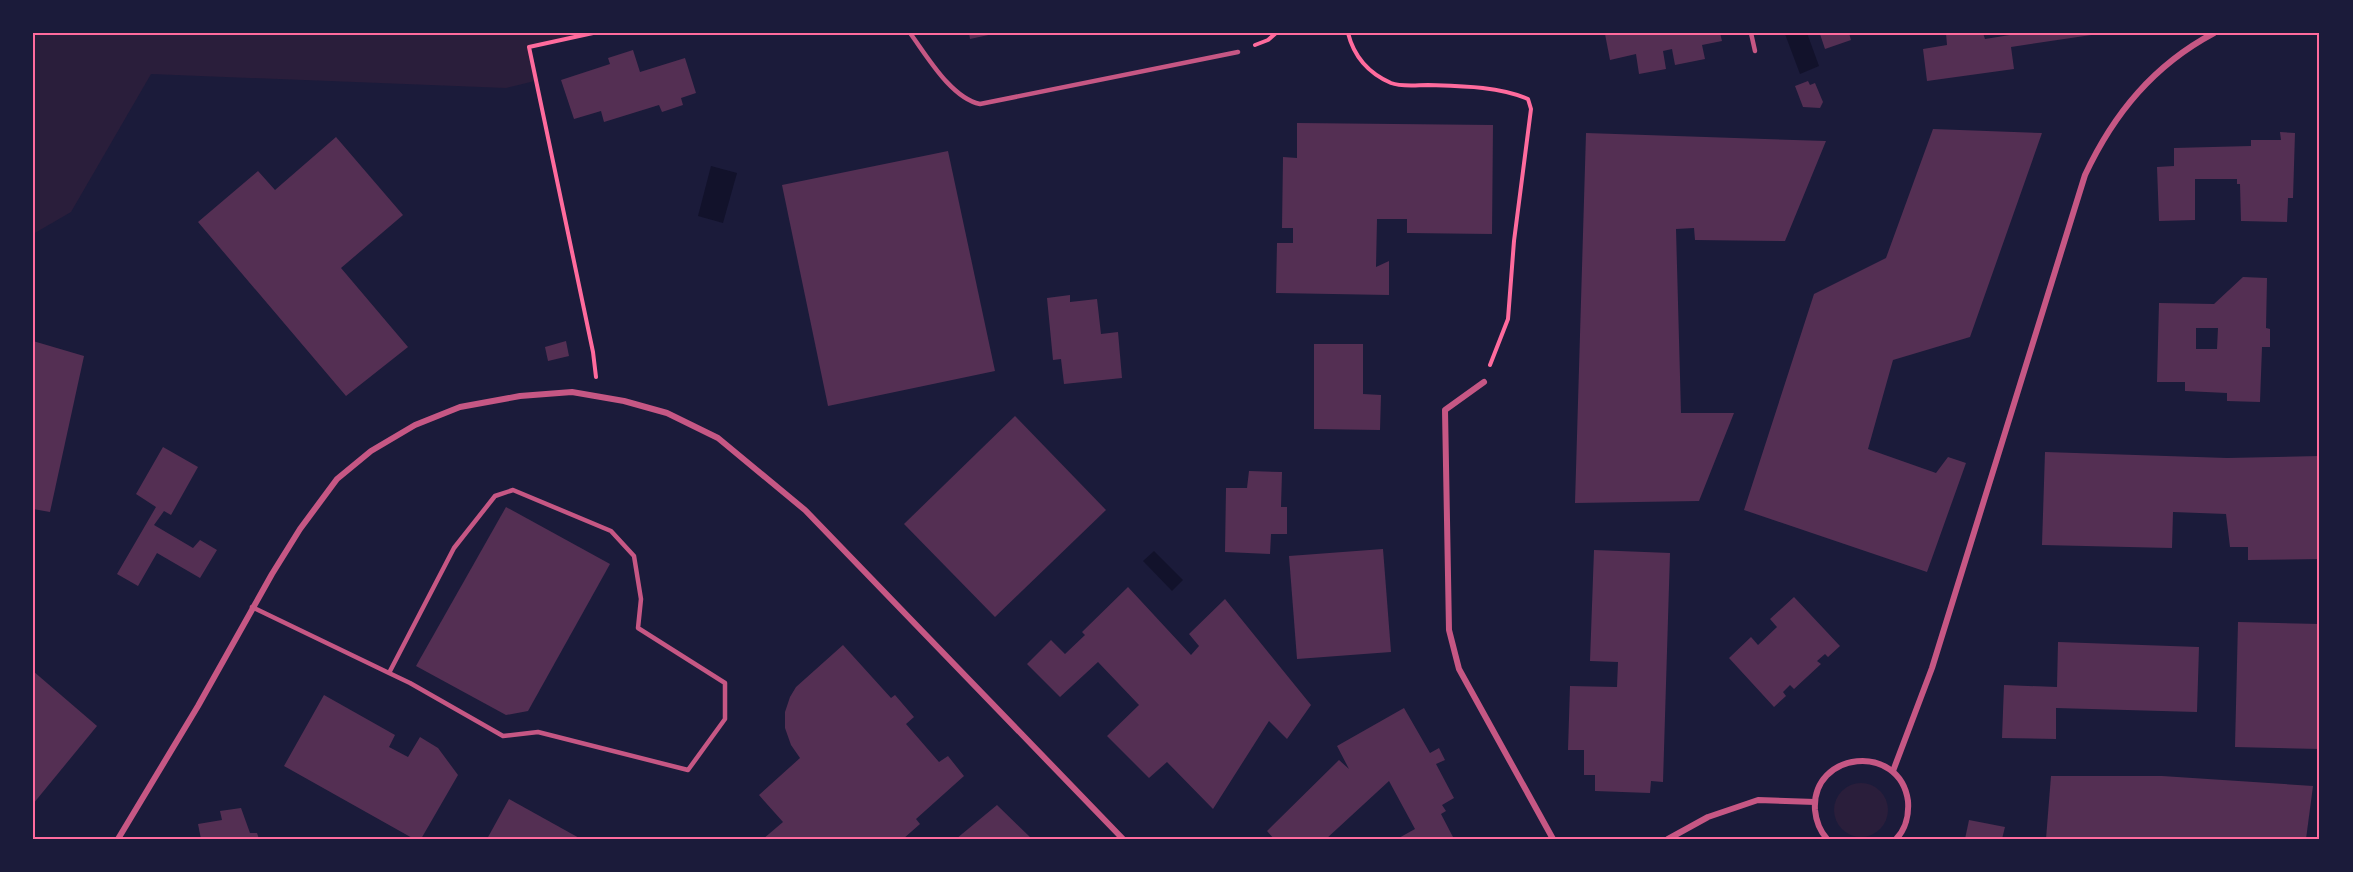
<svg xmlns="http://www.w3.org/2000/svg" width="2353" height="872" font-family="'Fira Sans',sans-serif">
	<rect width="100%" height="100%" fill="#1b1b3a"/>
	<!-- green -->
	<g fill="#2a1e3b">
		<polygon points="33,33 582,33 530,47 539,80 506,88 151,74 71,212 33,234"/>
		<circle cx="1861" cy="810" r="27"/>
	</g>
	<!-- water -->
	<g fill="#12122b">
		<polygon points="1807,33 1819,66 1800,74 1785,34"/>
		<polygon points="711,166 737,173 723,223 698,216"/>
		<polygon points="1154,551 1183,580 1172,591 1143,561"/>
	</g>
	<!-- building -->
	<g fill="#542f53" fill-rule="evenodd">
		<polygon points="969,33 993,33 993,34 970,39"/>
		<polygon points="1609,33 1720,33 1722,41 1702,45 1705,59 1675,65 1672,49 1663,51 1666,69 1639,74 1636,54 1610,60 1605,34"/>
		<polygon points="1824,33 1849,33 1851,40 1825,49 1820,34"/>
		<polygon points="1946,33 1983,33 1985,39 2010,35 2009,33 2098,34 2011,47 2014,69 1927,81 1923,49 1947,45"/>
		<polygon points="633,50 640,72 685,58 696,93 681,98 683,105 662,112 659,105 604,122 601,111 574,119 561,80 610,64 608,58"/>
		<polygon points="1808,81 1810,85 1815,83 1823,102 1820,108 1803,107 1795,86"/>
		<polygon points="1297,123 1493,125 1492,234 1407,233 1407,219 1377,219 1376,267 1389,261 1389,295 1276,293 1277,243 1293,243 1293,228 1282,228 1283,157 1297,158"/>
		<polygon points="1933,129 2042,133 1970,337 1893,360 1868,449 1936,473 1948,457 1966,463 1927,572 1744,510 1814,294 1886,258"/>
		<polygon points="2280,132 2295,133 2293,198 2288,198 2287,222 2241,221 2240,184 2237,184 2237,179 2195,179 2195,220 2159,221 2157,167 2174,166 2174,148 2251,146 2251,140 2281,140"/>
		<polygon points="1586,133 1826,141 1785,241 1695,240 1694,228 1676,229 1681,413 1734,413 1699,501 1575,503"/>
		<polygon points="336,137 403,215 341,268 408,347 346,396 198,222 258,171 275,190"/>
		<polygon points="948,151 995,371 828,406 782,185"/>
		<path d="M2243,277L2267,278L2266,328L2270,329V347H2262L2260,402L2227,401V393L2185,391V382H2157L2159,303L2214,304ZM2196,328H2218L2217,349H2196Z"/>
		<polygon points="1070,295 1070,302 1097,299 1101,334 1118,332 1122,378 1064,384 1061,359 1053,360 1047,298"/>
		<polygon points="33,341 84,356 50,512 33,509"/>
		<polygon points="566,341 569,356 548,361 545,347"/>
		<polygon points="1314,344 1363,344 1363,394 1381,395 1380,430 1314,429"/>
		<polygon points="1015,416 1106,510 995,617 904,524"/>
		<polygon points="163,447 198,467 171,515 164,511 154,525 193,548 200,540 217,550 200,578 157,553 138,586 117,574 156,507 136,494"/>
		<polygon points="2045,452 2227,458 2320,456 2320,559 2248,560 2248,547 2230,547 2226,514 2173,512 2172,548 2042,545"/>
		<polygon points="1249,471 1282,472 1281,507 1287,507 1287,534 1271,534 1270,554 1225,552 1226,488 1247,488"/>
		<polygon points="506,507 610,564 528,711 506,715 416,666"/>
		<polygon points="1383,549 1391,652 1297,659 1289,556"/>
		<polygon points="1594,550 1670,553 1663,782 1651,781 1650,793 1595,791 1595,775 1584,775 1584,750 1568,750 1570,686 1617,687 1618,662 1590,661"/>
		<polygon points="1128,587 1191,655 1199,646 1189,634 1225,599 1311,705 1287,739 1269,721 1213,809 1167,762 1149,778 1107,736 1139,705 1098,662 1060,697 1027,664 1051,640 1065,654 1085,635 1082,632"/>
		<polygon points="1794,597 1840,646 1828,657 1825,654 1817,661 1821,664 1794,689 1790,685 1783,692 1786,696 1774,707 1729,658 1751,637 1758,645 1777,627 1770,619"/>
		<polygon points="2238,622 2320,624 2320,749 2235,747"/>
		<polygon points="2058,642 2199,647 2197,712 2056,708 2056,739 2002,738 2004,685 2057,687"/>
		<polygon points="843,645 891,698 895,695 914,717 906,724 939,762 948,756 964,776 916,819 920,824 903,839 763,839 783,822 759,795 800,758 791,745 785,728 785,712 790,697 796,687"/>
		<polygon points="33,671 97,726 33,804"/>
		<polygon points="324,695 395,735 389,747 408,757 420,737 438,748 458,775 421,839 414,839 284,766"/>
		<polygon points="1404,708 1430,753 1439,748 1445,760 1436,764 1454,798 1442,805 1446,811 1441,814 1454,839 1397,839 1415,829 1389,781 1326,839 1274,839 1267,831 1339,760 1349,769 1337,746"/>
		<polygon points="2051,776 2162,776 2313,786 2306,839 2046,839"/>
		<polygon points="509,799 581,839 487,839"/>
		<polygon points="997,805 1032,839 956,839"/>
		<polygon points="241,808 250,833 257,833 259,839 201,839 198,824 222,820 220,811"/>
		<polygon points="1969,820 2005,827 2002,839 1965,839"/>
	</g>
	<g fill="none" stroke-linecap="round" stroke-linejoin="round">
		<!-- path -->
		<g stroke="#ff6b9d" stroke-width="4">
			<polyline points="593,33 529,47 593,352 596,377"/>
			<path d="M1348,33C1354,57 1368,73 1391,83C1401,87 1417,85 1428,85C1459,86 1498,86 1528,99L1531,109L1514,241L1508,319L1490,365"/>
			<polyline points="1255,45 1268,40 1276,33"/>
		</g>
		<!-- service -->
		<g stroke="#c65784" stroke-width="4.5">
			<path d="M910,33C927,56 951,98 980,104L1238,52"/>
			<polyline points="1751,33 1755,51"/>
			<polyline points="252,607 389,673 410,683 503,736 538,732 688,770 725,719 725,683 638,628 641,599 634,556 611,531 513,490 495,496 454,548 389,673"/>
		</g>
		<!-- minor -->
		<g stroke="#c65784" stroke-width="6">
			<polyline points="1484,382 1445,410 1449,630 1459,669 1553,839"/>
			<path d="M1893,771L1932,668L2085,175C2114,113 2154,65 2214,33"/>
			<polyline points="118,839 198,706 272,574 300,529 337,479 371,451 415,425 460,407 520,396 572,392 624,401 667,413 718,438 805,510 1123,839"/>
			<polyline points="1668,839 1708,817 1758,800 1815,802"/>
			<path d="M1827,839C1820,831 1816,821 1815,810C1811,751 1900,742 1908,801C1909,814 1906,829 1896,839"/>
		</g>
	</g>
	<!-- border -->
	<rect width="2353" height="872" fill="none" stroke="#1b1b3a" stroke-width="69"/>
	<rect x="34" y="34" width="2284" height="804" fill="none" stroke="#ff6b9d" stroke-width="2"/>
</svg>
